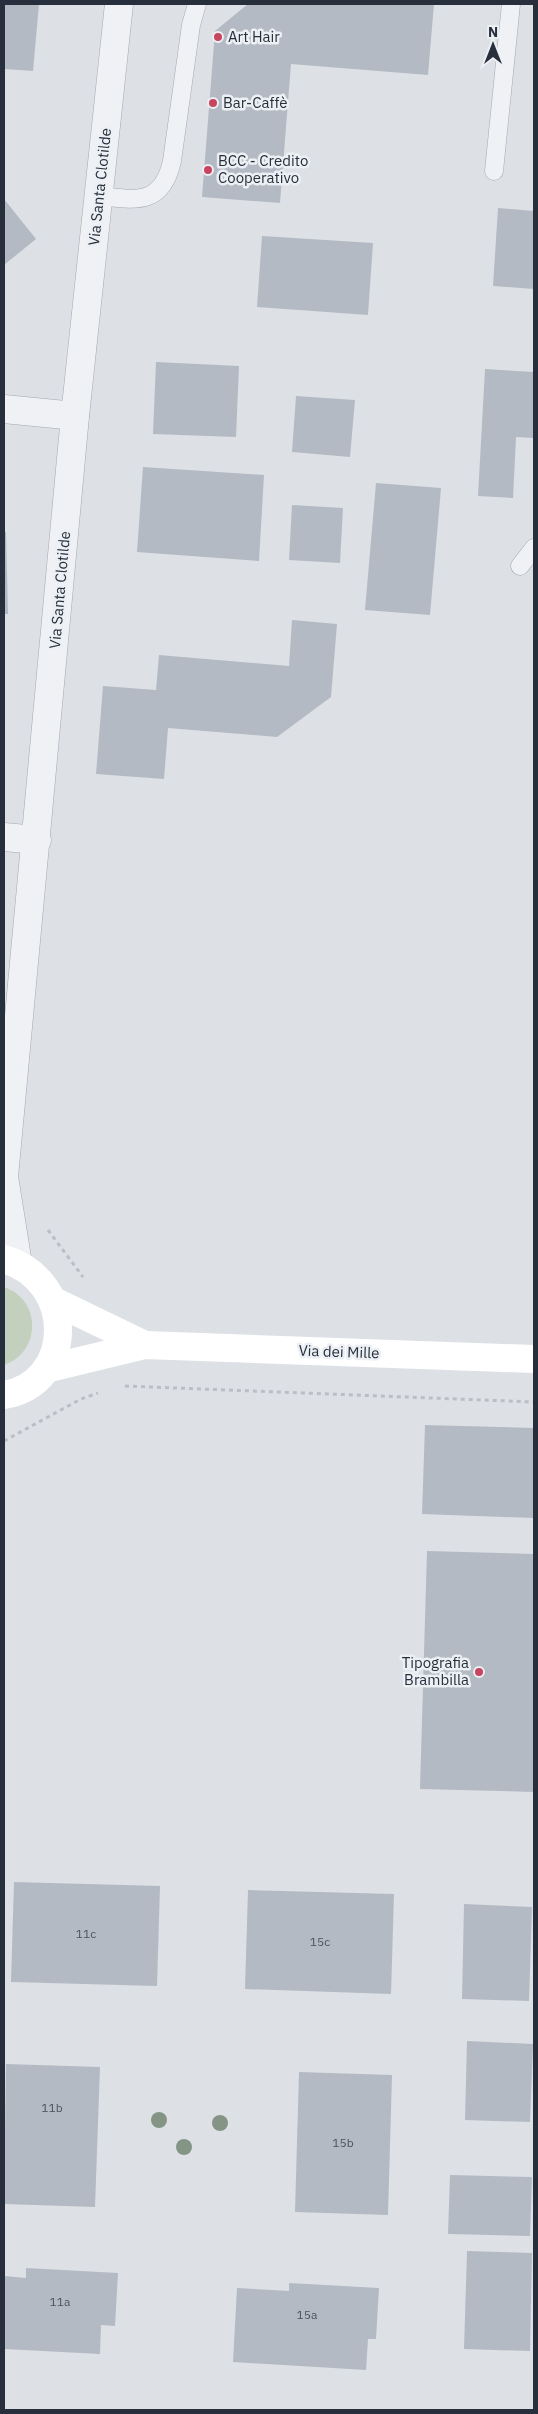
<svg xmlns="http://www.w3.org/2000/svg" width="538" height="2414" font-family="'IBM Plex Sans',sans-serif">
	<rect width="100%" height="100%" fill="#dde1e6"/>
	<!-- green -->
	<path fill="#c3d0be" d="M4,1287C42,1300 41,1352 4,1365Z"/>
	<!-- building -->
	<g fill="#b4bac3">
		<polygon points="4,4 39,4 33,71 4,69"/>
		<polygon points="248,4 434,4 428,75 291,64 280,203 202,197 215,31"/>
		<polygon points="4,199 36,239 4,265"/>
		<polygon points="498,208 534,211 534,289 493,286"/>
		<polygon points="262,236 373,243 368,315 257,307"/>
		<polygon points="156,362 239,366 236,437 153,434"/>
		<polygon points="485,369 534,372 534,438 516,437 513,498 478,496"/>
		<polygon points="296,396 355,400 350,457 292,452"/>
		<polygon points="143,467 264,475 259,561 137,552"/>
		<polygon points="376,483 441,488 430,615 365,610"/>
		<polygon points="292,505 343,508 340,563 289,560"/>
		<polygon points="4,532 6,532 8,614 4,614"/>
		<polygon points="292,620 337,624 331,697 277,737 168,728 164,779 96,774 103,686 156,690 159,655 289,666"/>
		<polygon points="425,1425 534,1428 534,1518 422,1514"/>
		<polygon points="427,1551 534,1554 534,1792 420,1789"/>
		<polygon points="14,1882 160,1886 157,1986 11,1982"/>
		<polygon points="248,1890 394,1894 391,1994 245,1989"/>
		<polygon points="464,1904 532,1907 529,2001 462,1999"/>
		<polygon points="467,2041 533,2044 530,2122 465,2120"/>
		<polygon points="6,2064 100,2067 95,2207 4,2204"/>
		<polygon points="299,2072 392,2075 388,2215 295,2212"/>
		<polygon points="450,2175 532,2177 530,2236 448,2234"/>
		<polygon points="467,2251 532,2253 530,2351 464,2349"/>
		<polygon points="26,2268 118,2273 115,2326 101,2325 100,2354 4,2349 4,2276 26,2278"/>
		<polygon points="289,2283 379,2288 376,2339 368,2339 366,2370 233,2362 237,2288 289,2291"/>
	</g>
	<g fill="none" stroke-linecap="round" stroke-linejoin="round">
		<!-- lane casing -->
		<g stroke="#a3a8b0" stroke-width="19">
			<g id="lane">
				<polyline points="494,171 511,4"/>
				<path d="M99,196C136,200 162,206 172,161L191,25L197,4"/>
				<polyline points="520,566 534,548"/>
			</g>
		</g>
		<!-- street casing -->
		<g stroke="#a3a8b0" stroke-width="29">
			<g id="street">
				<polyline points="4,409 75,416"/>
				<polyline points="4,837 37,840"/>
				<polyline points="18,1264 4,1177 75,416 119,4"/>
			</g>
		</g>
		<!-- path -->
		<g stroke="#bbbfc5" stroke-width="3" stroke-dasharray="4 4" stroke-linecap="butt">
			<polyline points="48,1230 83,1277"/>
			<polyline points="125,1386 534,1402"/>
			<polyline points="4,1441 81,1399 98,1393"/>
		</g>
		<!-- lane -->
		<use href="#lane" stroke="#eff1f5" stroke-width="18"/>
		<!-- street -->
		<use href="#street" stroke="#eff1f5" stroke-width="28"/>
		<!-- secondary -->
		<g stroke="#fff" stroke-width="28">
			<path d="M4,1259C77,1281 75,1383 4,1395"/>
			<polyline points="54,1301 145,1345"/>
			<polyline points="46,1369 145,1345 534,1359"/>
		</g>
	</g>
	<!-- trees -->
	<g fill="#859585">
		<circle cx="159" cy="2120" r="8"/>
		<circle cx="220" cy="2123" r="8"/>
		<circle cx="184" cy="2147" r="8"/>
	</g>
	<!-- markers -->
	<g fill="#c8455f" stroke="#ecf0f4" stroke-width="2">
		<circle cx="218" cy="37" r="5"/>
		<circle cx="213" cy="103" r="5"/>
		<circle cx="208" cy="170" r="5"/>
		<circle cx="479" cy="1672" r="5"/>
	</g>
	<g text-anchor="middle" stroke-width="5" stroke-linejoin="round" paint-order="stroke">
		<!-- number labels -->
		<g font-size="12" fill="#4a525e">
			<text x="86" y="1938">11c</text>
			<text x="320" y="1946">15c</text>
			<text x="52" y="2112">11b</text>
			<text x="343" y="2147">15b</text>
			<text x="60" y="2306">11a</text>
			<text x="307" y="2319">15a</text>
		</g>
		<!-- poi labels -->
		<g font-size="15" fill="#272f3c" stroke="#ecf0f4" text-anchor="start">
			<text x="228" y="42">Art Hair</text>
			<text x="223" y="108">Bar-Caffè</text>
			<text x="218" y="166">BCC - Credito<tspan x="218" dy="17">Cooperativo</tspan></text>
			<text x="469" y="1668" text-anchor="end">Tipografia<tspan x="469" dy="17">Brambilla</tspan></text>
		</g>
		<!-- street labels -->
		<g font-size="15" fill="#272f3c" stroke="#ecf0f4">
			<text transform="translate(100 187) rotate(-84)" y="5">Via Santa Clotilde</text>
			<text transform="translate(60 590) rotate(-85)" y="5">Via Santa Clotilde</text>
			<text transform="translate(339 1352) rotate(2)" y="5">Via dei Mille</text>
		</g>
	</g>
	<!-- border -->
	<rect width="538" height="2414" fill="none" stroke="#272f3c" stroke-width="10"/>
	<!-- north arrow -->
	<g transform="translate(493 45)" stroke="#ecf0f4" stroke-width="4" paint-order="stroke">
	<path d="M0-4L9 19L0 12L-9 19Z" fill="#272f3c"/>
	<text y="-8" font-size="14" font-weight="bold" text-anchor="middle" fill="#272f3c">N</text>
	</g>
</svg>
